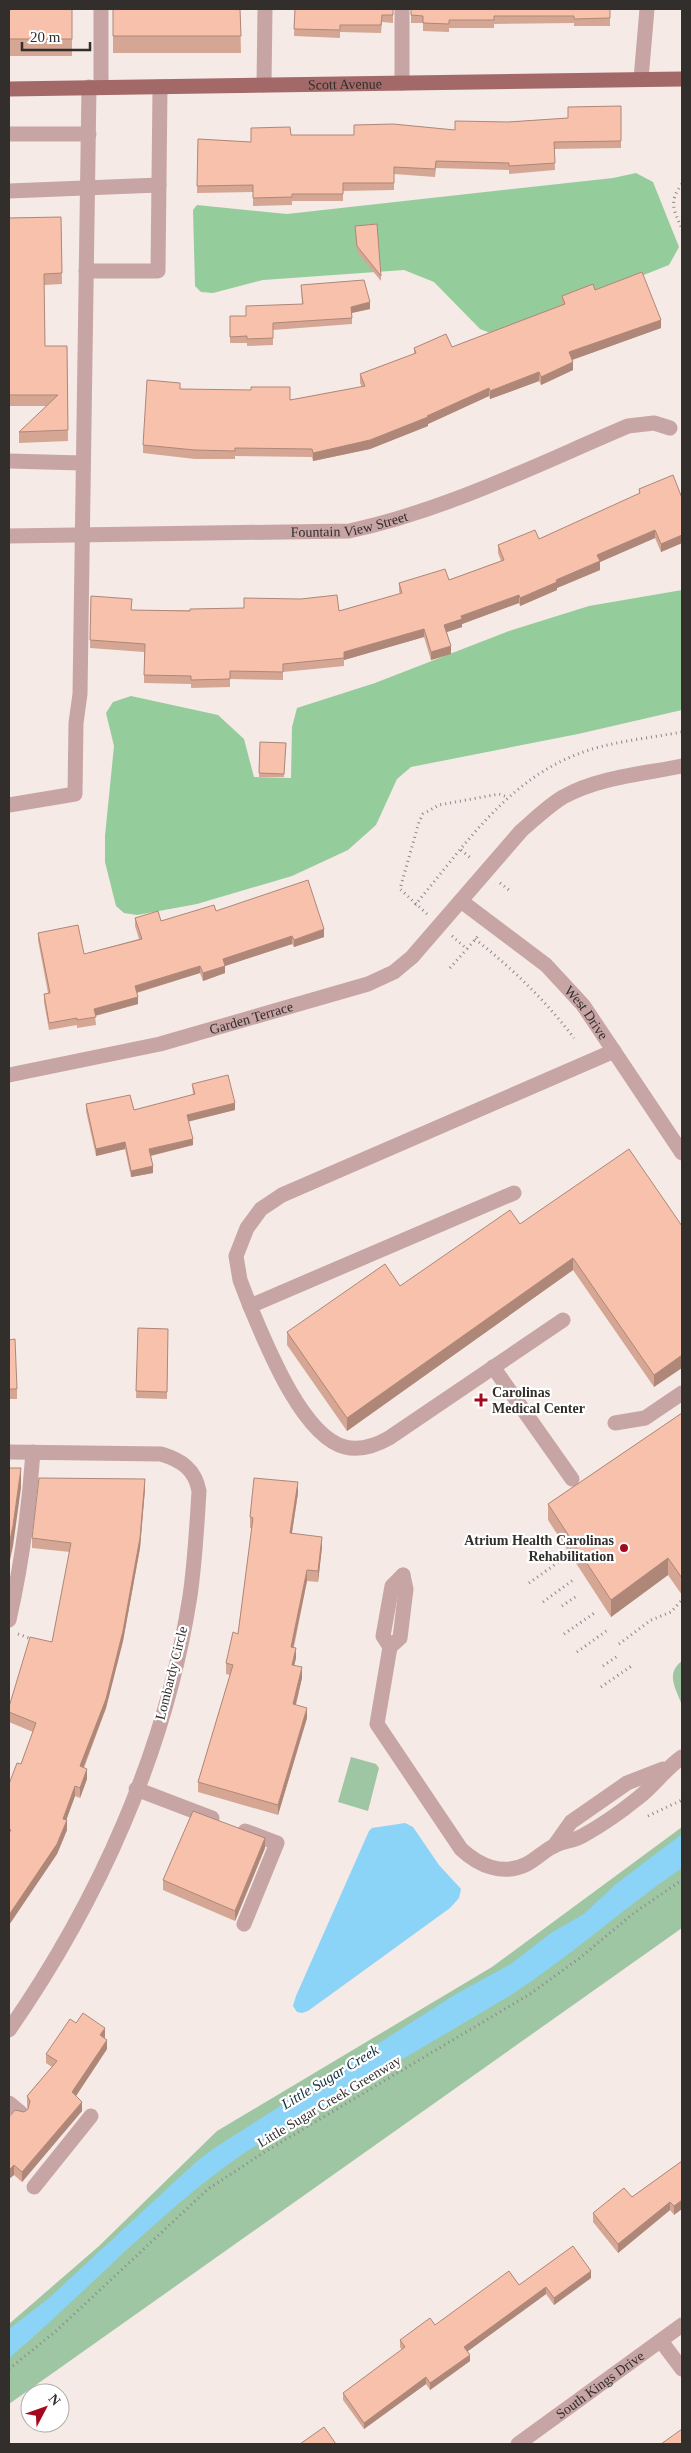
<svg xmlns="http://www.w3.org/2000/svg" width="691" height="2453" font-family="'Times New Roman',serif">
	<rect width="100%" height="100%" fill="#f5eae6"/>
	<!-- green -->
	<g fill="#9ec6a3">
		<path d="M682,1661V1705C676,1689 665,1673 682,1661Z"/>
		<polygon points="351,1757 376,1764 379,1768 368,1811 338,1802"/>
		<polygon points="682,1827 682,1928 9,2404 9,2324 99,2246 217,2131 492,1967"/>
	</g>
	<!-- forest -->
	<g fill="#95cc9c">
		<polygon points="636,173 653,182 679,247 669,265 501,331 490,333 480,329 434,282 404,270 263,280 213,293 201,292 195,286 193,210 197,205 287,214 613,178"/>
		<polygon points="682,590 682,710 578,734 411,767 397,779 376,825 348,850 292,876 197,904 137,915 124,913 116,906 105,862 105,836 114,746 106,713 113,702 131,696 218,715 244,739 254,777 291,778 292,727 297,708 375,683 509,631 589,606"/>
	</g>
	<!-- water -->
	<g fill="#8cd3f8">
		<polygon points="405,1823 413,1827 439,1865 461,1889 459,1898 450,1908 308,2011 302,2013 297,2012 293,2006 296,1996 369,1831 372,1828"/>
		<path d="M682,1834V1868C623,1908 571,1956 511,1995L244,2153C158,2212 88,2291 9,2358V2329L48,2299L196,2162L213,2149L456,1994L511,1964L551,1933L584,1914L616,1884Z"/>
	</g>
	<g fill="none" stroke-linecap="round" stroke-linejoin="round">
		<!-- path -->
		<g stroke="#8e8784" stroke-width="3" stroke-dasharray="1 4" stroke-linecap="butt">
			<path d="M682,184C668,202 674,210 682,229"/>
			<polyline points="461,850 472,859"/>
			<polyline points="500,883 509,890"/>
			<path d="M415,905C463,848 506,781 578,754C607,742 650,738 682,732"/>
			<polyline points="427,914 400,889 419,822 423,814 439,805 499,794 507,797"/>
			<polyline points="452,936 467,949 478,936"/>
			<path d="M475,939C513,969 545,1000 574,1038"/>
			<polyline points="450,968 467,949"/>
			<polyline points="529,1583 560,1561"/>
			<polyline points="543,1602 573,1580"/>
			<polyline points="562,1606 578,1595"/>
			<polyline points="18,1634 34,1640"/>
			<polyline points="564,1634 596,1612"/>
			<polyline points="619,1644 651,1620 671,1612 682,1600"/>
			<polyline points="577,1652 609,1629"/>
			<polyline points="603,1666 619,1655"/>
			<polyline points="601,1687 633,1665"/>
			<polyline points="648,1816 682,1800"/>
			<polyline points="9,2369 56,2331 208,2189 263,2153 530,1994 581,1957 634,1913 682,1880"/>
		</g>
		<!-- minor -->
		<g stroke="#c7a5a4" stroke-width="15">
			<polyline points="402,9 402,83"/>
			<polyline points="641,79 647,9"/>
			<polyline points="264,85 265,9"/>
			<polyline points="101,87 101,9"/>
			<polyline points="9,134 89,134"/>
			<polyline points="9,191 159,185"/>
			<polyline points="86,271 158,271 160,87"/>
			<polyline points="9,461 82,463"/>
			<path id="s1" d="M9,536L349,531C447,510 536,465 628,426L654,423L670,428"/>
			<polyline points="9,805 75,794 76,723 80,694 89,87"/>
			<path id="s2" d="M461,901L546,965L583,1005L682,1153"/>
			<path id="s3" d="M9,1075L160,1044L368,984L394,972L412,957L521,831C535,819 548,806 563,797C599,777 643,774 682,766"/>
			<path d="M514,1193L250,1306C266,1344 302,1436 345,1447C361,1451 375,1446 389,1438L563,1320"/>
			<polyline points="250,1306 240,1280 236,1256 247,1228 261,1209 282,1195 614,1051"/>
			<polyline points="493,1367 572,1479"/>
			<polyline points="615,1423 645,1418 682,1393"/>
			<path d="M9,1452L161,1454C181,1460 195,1469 199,1491C197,1526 195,1561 190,1596C166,1751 98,1902 9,2030"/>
			<path d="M403,1575L406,1589L400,1638L390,1647L377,1724L461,1849C479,1866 503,1876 527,1864C536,1859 543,1852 552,1847C562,1841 575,1841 584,1835C602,1825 622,1811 638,1798C654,1786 665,1769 682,1757"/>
			<path d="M9,1620C22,1563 29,1510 33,1452"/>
			<polyline points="390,1647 383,1636 392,1586 403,1575"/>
			<polyline points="136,1789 212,1818"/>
			<polyline points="554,1846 571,1822 627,1783 663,1769"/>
			<polyline points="244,1924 277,1843 245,1831"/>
			<polyline points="9,2103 21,2113"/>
			<polyline points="34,2187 91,2116"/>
			<polyline points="661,2341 682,2369"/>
			<path id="s4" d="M518,2444L682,2325"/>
		</g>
		<!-- major -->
		<path stroke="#a36968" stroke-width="15" id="s5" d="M9,89L682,79"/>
	</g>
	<!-- wall -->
	<g fill="#d5a694">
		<rect x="9" y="9" width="63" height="47"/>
		<polygon points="113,9 240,9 241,53 113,53"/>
		<polygon points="295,9 393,9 393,23 382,22 381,33 340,32 340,38 294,36"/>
		<polygon points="411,9 610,9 610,26 574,26 574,23 494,24 494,28 449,28 449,32 423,31 423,23 411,23"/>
		<polygon points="621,106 621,148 554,149 555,170 509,174 509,170 436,168 435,177 394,174 394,190 343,191 343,201 292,201 292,205 253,206 253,192 197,193 198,139 251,142 291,135 354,135 455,130 508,122 568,118"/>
		<polygon points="61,217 62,284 44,285 45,346 67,346 68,441 19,443 19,432 47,406 9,406 9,218"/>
		<polygon points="355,226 381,276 381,281 357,252"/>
		<polygon points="301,285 370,309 352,313 352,324 273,330 273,345 247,346 247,343 230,343 230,316 246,316 302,304"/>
		<polygon points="595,290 661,328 572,360 573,370 541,385 539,381 490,399 489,396 428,424 428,426 370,449 313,461 312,457 235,456 235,459 195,459 143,453 143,445 180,389 290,400 362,387 360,383 360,374 414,354 414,348 452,347 562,305 562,296"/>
		<polygon points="639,489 682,498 682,543 661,552 655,538 600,562 600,570 557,588 557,590 520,606 519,603 462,624 462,627 447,632 451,654 431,660 424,637 344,660 344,666 283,672 283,680 230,679 230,687 191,688 191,684 144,683 144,652 90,648 91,596 132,610 339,611 400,594 399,591 399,583 449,580 501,561 498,553 498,545 539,539 639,494"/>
		<polygon points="260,742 286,743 284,777 259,777"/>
		<polygon points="216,911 324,937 294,947 292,944 225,966 225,973 203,981 200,973 137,993 138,1004 95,1016 96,1025 77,1028 77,1025 49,1030 44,1002 44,994 48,993 38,940 38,933 84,954 139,939 135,926 135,918 161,921"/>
		<polygon points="192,1084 235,1110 188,1121 193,1145 151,1156 153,1173 131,1177 125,1149 96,1156 86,1111 86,1104 134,1110 193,1095"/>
		<polygon points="520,1224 682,1226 654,1387 573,1270 347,1431 287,1345 287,1332 400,1286"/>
		<polygon points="138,1328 168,1329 167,1399 136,1398"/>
		<polygon points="9,1340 17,1389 17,1399 9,1399"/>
		<polygon points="682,1413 682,1595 668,1575 611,1617 548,1520 548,1504"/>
		<polygon points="145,1489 140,1548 123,1641 106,1708 84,1768 87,1779 80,1798 75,1796 66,1820 67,1830 57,1854 9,1925 9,1784 21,1764 33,1732 9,1722 9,1707 52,1642 70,1552 32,1548 32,1538"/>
		<polygon points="298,1493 292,1534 322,1547 318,1582 307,1581 294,1647 296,1658 294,1665 302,1678 296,1705 307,1718 278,1815 198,1792 198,1782 230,1675 226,1674 226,1663 238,1634 252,1528 250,1528 250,1517"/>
		<polygon points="265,1848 235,1921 163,1890 163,1880"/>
		<polygon points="76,2023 105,2038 107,2049 76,2096 82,2111 22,2182 14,2175 9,2179 9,2117 24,2112 28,2109 27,2106 27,2096 52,2067 46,2063 46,2054"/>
		<polygon points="682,2161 674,2215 670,2210 618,2253 593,2222 593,2213 632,2197"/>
		<polygon points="591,2278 554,2305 546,2294 468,2351 470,2361 430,2390 426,2384 364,2429 343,2400 343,2393 402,2350 400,2347 400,2340 435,2325 519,2285"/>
	</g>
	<!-- shaded-wall -->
	<g fill="#ae8778">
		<polygon points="370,302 370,309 351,313 351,307"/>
		<polygon points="661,320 661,328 569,361 569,352"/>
		<polygon points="573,362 573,370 541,385 541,377"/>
		<polygon points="539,372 539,381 490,399 490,391"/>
		<polygon points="489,388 489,396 428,424 428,426 370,449 313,461 313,453 427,416"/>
		<polygon points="655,530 655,538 600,562 600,570 557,588 557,590 520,606 520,598 556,580 597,555"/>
		<polygon points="682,535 682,543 661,552 661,544"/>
		<polygon points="519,595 519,603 462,624 462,627 444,633 444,625 461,616"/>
		<polygon points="424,629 424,637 344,660 344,652"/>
		<polygon points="451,646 451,654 431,660 431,652"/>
		<polygon points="324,929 324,937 294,947 294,940"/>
		<polygon points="292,936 292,944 225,966 225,973 203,981 203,973 223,959"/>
		<polygon points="200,966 200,973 135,993 135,986"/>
		<polygon points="138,997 138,1004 94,1016 94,1009"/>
		<polygon points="235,1103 235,1110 187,1122 187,1115"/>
		<polygon points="193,1139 193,1145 149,1156 149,1149"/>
		<polygon points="125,1142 125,1149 96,1156 96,1149"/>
		<polygon points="153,1166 153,1173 131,1177 131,1171"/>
		<polygon points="573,1258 573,1270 347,1431 347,1418"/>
		<polygon points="682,1355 682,1368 654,1387 654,1375"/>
		<polygon points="21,1468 21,1488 13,1546 9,1565 9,1545"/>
		<polygon points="145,1479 145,1489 140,1548 123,1641 106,1708 80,1776 80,1766"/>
		<polygon points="298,1482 298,1493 290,1544 290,1533"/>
		<polygon points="322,1537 322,1547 318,1582 318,1571"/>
		<polygon points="668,1558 668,1575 611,1617 611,1600"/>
		<polygon points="307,1570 307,1581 291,1657 291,1647"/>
		<polygon points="296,1648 296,1658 292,1675 292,1665"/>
		<polygon points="302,1667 302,1678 293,1715 293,1704"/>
		<polygon points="307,1708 307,1718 278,1815 278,1805"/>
		<polygon points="87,1769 87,1779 80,1798 80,1788"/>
		<polygon points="75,1786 75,1796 63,1829 63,1819"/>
		<polygon points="67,1820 67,1830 57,1854 9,1925 9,1915"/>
		<polygon points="265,1838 265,1848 235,1921 235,1911"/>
		<polygon points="105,2028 105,2038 100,2035"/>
		<polygon points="107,2040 107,2049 72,2102 72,2092"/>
		<polygon points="82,2102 82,2111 22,2182 22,2172"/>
		<polygon points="14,2165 14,2175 9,2179 9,2170"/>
		<polygon points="682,2200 682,2209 674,2215 674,2206"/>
		<polygon points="670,2202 670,2210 618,2253 618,2244"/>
		<polygon points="591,2271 591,2278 554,2305 554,2298"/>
		<polygon points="546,2287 546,2294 464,2354 464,2347"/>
		<polygon points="470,2355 470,2361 430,2390 430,2383"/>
		<polygon points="426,2377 426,2384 364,2429 364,2423"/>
	</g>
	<!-- building -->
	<g fill="#f8c1ac" stroke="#ae8778">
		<rect x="9" y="9" width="63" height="30"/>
		<polygon points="113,9 240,9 241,36 113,36"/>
		<polygon points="295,9 393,9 393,15 382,15 381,25 340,25 340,30 294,29"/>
		<polygon points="411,9 610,9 610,18 574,19 574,16 494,16 494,20 449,20 449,24 423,23 423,16 411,15"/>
		<polygon points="621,106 621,141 554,142 555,163 509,166 509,163 436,161 435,169 394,167 394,183 343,183 343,194 292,194 292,197 253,198 253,185 197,186 198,139 251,142 251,128 290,127 291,135 354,135 354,125 393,124 455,130 455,121 508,122 568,118 568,107"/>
		<polygon points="61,217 62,273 44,274 45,346 67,346 68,430 19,432 58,395 9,395 9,218"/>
		<polygon points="377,224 381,276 357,246 355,226"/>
		<polygon points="642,272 661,320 569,352 573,362 541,377 539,372 490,391 489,388 427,416 428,417 370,440 313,453 312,449 235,448 235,451 195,450 143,445 147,380 180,383 180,389 251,390 251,387 290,387 290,400 365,386 360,374 416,353 414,348 446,334 452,347 565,304 562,296 593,284 595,290"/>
		<polygon points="364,280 370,302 351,307 352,318 273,323 273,338 247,339 247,336 230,337 230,316 246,316 246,306 303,304 301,285"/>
		<polygon points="673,475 682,498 682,535 661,544 655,530 597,555 600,561 556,580 557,582 520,598 519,595 461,616 462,619 444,625 451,646 431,652 424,629 344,652 344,658 283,664 283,672 230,671 230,679 191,680 191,676 144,675 145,644 90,640 91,596 132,599 131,610 190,611 190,609 244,608 244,598 301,599 337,595 339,611 402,593 399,583 445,569 449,580 504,560 498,545 535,530 539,539 640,493 639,489"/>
		<polygon points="260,742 286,743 284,774 259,773"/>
		<polygon points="308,880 324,929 294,940 292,936 223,959 225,966 203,973 200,966 135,986 138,997 94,1009 96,1017 77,1020 77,1018 49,1023 44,994 50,993 38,933 78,925 84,954 142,939 135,918 158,911 161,921 214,905 216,911"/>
		<polygon points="228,1075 235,1103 187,1115 193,1139 149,1149 153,1166 131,1171 125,1142 96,1149 86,1104 130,1095 134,1110 195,1094 192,1084"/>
		<polygon points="629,1149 682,1226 682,1355 654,1375 573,1258 347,1418 287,1332 385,1264 400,1286 510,1210 520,1224"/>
		<polygon points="138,1328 168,1329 167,1392 136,1391"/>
		<polygon points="15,1339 17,1389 9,1389 9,1340"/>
		<polygon points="682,1413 682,1578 668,1558 611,1600 548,1504"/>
		<polygon points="9,1468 21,1468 13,1526 9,1545"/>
		<polygon points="39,1478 145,1479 140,1538 123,1631 106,1699 80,1766 87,1769 80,1788 75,1786 63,1819 67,1820 57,1844 9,1915 9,1833 11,1830 9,1829 9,1784 17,1763 21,1764 36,1723 9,1712 9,1707 30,1637 52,1642 71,1543 32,1538"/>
		<polygon points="254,1478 298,1482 290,1533 322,1537 318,1571 307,1570 291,1647 296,1648 292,1665 302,1667 293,1704 307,1708 278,1805 198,1782 233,1665 226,1663 233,1632 238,1634 253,1518 250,1517"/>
		<polygon points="193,1811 265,1838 235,1911 163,1880"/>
		<polygon points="83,2013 105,2028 100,2035 107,2040 72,2092 82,2102 22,2172 14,2165 9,2170 9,2117 15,2110 24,2112 28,2109 30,2101 27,2096 57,2061 46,2054 70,2019 76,2023"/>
		<polygon points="682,2161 682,2200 674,2206 670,2202 618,2244 593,2213 624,2188 632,2197"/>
		<polygon points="573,2246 591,2271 554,2298 546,2287 464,2347 470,2355 430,2383 426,2377 364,2423 343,2393 405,2347 400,2340 430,2318 435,2325 509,2271 519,2285"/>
		<polygon points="324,2427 336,2444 300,2444"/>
		<polygon points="682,2429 682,2444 661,2444"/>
	</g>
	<!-- markers -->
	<g fill="#a4081f" stroke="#fff" stroke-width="2">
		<path d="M478.5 1392.5h5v5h5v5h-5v5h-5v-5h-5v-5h5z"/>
		<circle cx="624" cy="1548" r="5"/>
	</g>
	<g text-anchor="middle" stroke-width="4.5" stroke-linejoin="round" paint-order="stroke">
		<!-- street labels -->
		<g font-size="14" fill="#322e2c" stroke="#fff">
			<text dy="5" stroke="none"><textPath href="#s5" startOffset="336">Scott Avenue</textPath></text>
			<text dy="5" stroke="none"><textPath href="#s1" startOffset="341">Fountain View Street</textPath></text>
			<text dy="5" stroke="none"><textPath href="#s2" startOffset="169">West Drive</textPath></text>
			<text dy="5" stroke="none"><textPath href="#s3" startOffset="249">Garden Terrace</textPath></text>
			<text transform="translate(171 1673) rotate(-76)" y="5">Lombardy Circle</text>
			<text transform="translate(329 2101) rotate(-31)" y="5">Little Sugar Creek Greenway</text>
			<text dy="5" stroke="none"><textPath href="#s4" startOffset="101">South Kings Drive</textPath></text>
		</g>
		<!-- poi labels -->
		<g font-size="14" font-weight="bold" fill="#322e2c" stroke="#fff" text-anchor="start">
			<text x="492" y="1397">Carolinas<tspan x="492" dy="16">Medical Center</tspan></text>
			<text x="614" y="1545" text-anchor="end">Atrium Health Carolinas<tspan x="614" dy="16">Rehabilitation</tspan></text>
		</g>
		<!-- water labels -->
		<g font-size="15" font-style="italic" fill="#0f3040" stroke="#fff">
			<text transform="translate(330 2077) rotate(-31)" y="5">Little Sugar Creek</text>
		</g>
	</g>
	<!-- border -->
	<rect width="691" height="2453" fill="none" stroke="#322e2c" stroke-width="20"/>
	<!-- north arrow -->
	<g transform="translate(45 2408) rotate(49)"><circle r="24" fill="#ffffff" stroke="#adabab"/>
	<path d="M0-4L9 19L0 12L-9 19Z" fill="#a4081f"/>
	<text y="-8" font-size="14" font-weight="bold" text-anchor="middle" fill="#322e2c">N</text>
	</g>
	<!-- scale -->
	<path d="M22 42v8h68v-8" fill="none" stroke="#322e2c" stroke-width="2.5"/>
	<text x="30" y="42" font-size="15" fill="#322e2c" stroke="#ffffff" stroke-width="4" paint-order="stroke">20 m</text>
</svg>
